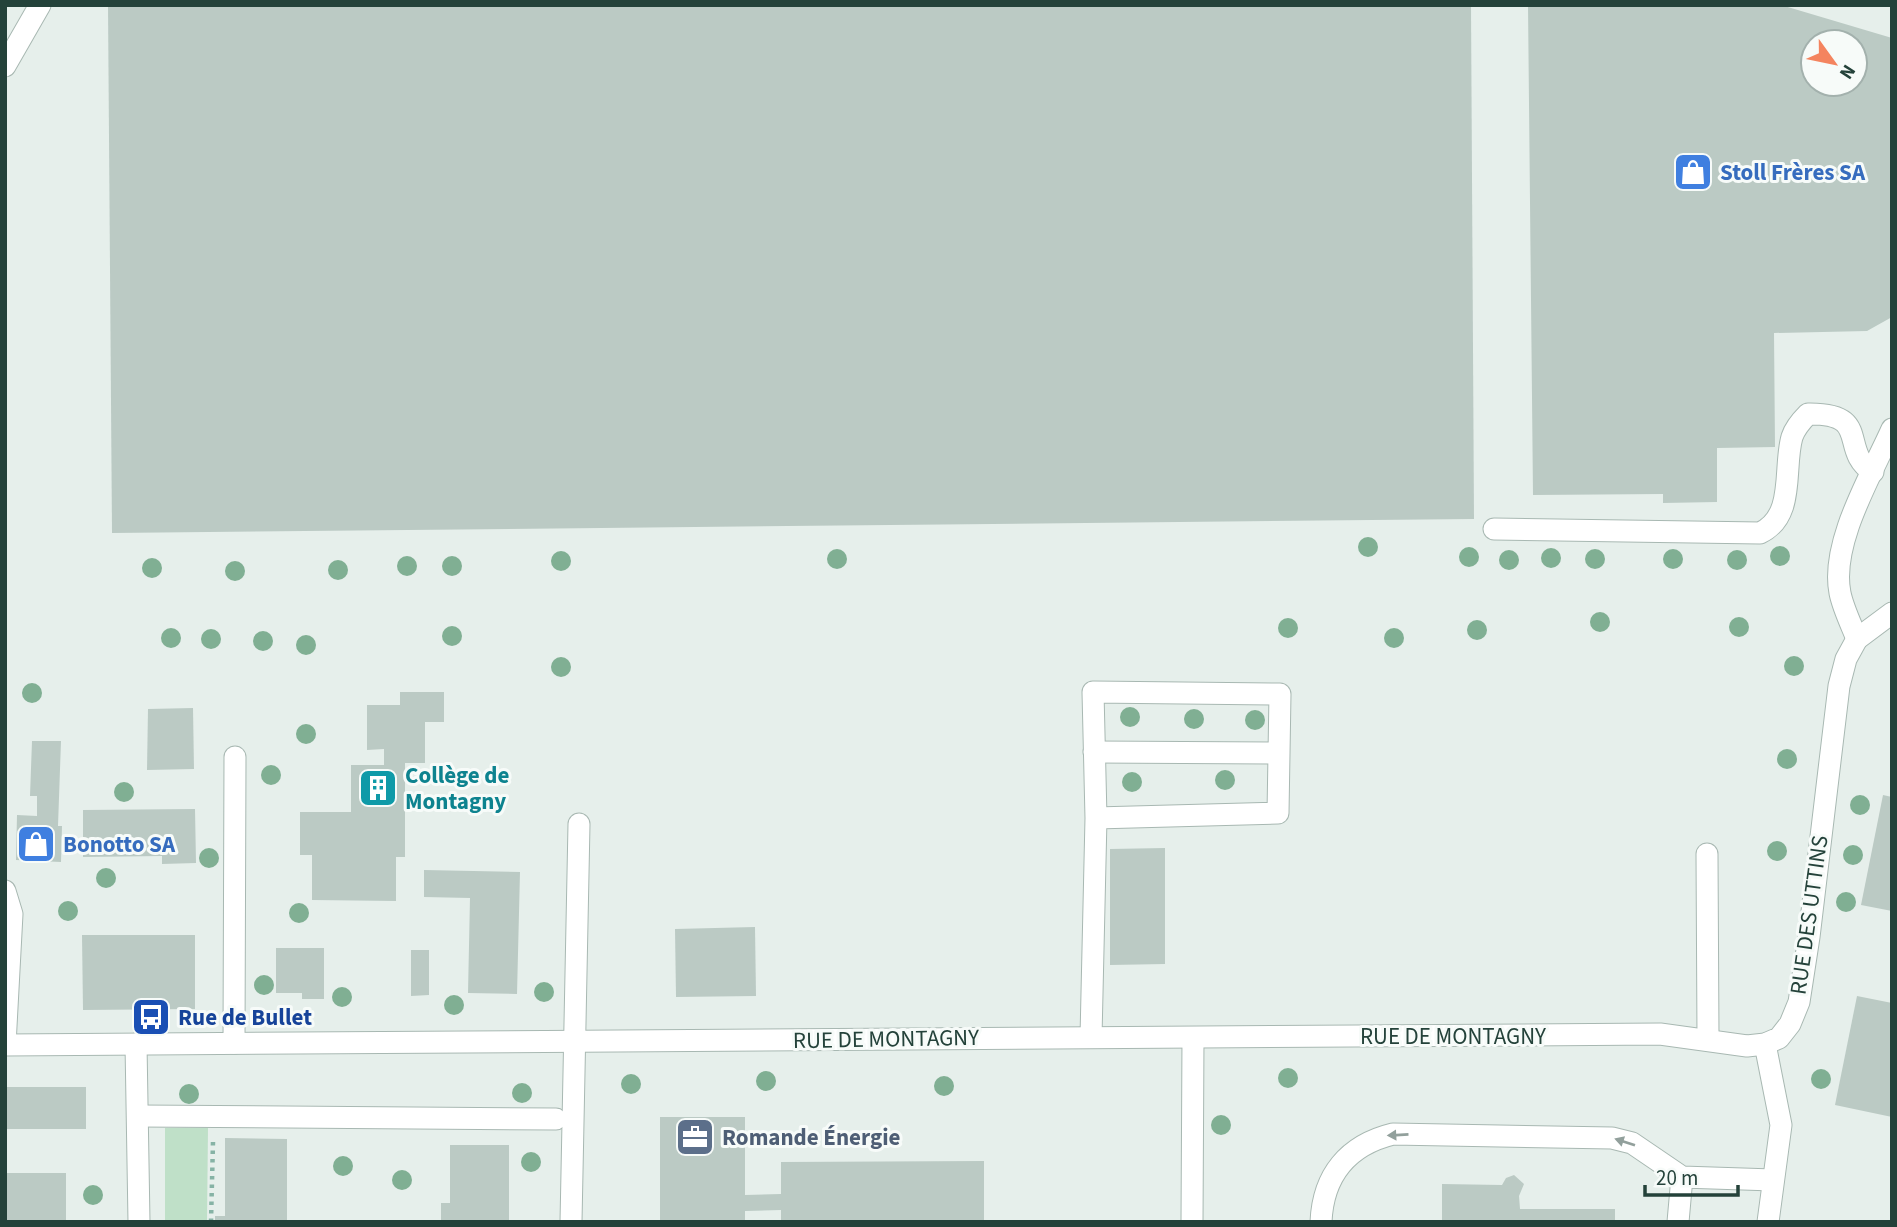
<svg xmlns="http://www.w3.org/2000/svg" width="1897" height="1227" font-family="'Source Sans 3',sans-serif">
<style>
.green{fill:#bfe0c8}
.building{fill:#bbcac4;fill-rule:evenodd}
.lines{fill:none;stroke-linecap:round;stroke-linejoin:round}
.minor-casing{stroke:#a8b8b2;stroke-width:23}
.path{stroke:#86b3a5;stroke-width:4.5;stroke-dasharray:3.5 5;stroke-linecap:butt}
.minor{stroke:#fff;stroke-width:21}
.tree{fill:#80af93}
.oneway{fill:#92a09c}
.labels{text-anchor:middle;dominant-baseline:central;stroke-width:6;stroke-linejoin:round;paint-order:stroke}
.shop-label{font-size:23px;font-weight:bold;fill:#366cbe;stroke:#f7fbf9;text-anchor:start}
.culture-label{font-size:23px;font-weight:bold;fill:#0d838f;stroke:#f7fbf9;text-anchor:start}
.street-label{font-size:23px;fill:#24423a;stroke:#f7fbf9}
.transit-label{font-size:23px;font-weight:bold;fill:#164399;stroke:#f7fbf9;text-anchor:start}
.service-label{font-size:23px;font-weight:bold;fill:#4e5e75;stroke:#f7fbf9;text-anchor:start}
</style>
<rect width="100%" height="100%" fill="#e6efeb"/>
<path class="green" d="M165,1128H208L207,1222H165Z"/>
<g class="building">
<path d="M108,5H1471L1474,519L112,533Z"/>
<path d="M1528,5H1781L1892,38V317L1867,331L1774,333L1775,447L1717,448V502L1663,503V494L1533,495ZM1813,42H1855V84H1813Z"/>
<path d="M400,692H444V722H425V763H405V857H396V901L312,900V855H300V812H351V765H384V749L367,750V705H400Z"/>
<path d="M193,708L194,769L147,770L148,709Z"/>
<path d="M32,741H61L58,826H62L61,862L16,860L17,815L37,816V796H30Z"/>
<path d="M1883,795L1892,797V911L1861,905Z"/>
<path d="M195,809L196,863L162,864V856L83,857V810Z"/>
<path d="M1165,848V964L1110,965V849Z"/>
<path d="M424,870L520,872L517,994L468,993L470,898L424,897Z"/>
<path d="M755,927L756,996L676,997L675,929Z"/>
<path d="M82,935H195V1009L83,1010Z"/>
<path d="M276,948H324V999H302V993H276Z"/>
<path d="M411,950H429V995L411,996Z"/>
<path d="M1857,996L1892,1003V1117L1835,1105Z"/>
<rect x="5" y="1087" width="81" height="42"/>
<path d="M660,1117H745V1195L781,1194V1162L984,1161V1222H781V1210L745,1211V1222H660Z"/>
<path d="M225,1138L287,1139V1222H215V1216H225Z"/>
<path d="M450,1145H509V1222H441V1203H450Z"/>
<rect x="5" y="1173" width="61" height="49"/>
<path d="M1514,1175L1524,1184L1519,1196L1520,1209H1615V1222H1442V1184L1502,1185L1506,1178Z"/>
</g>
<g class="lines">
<defs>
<g id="minor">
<path d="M5,66L40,5"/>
<path d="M1494,529L1760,533C1796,516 1783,468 1792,437C1795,428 1802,420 1808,414C1873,413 1838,450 1873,472"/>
<path d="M1857,639C1851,624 1843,608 1840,593C1830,543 1872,474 1892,429"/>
<path d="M1094,752L1278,753"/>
<path d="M1707,854L1708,1038"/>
<path d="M5,891L12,914L5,1045L1660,1034L1747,1046L1765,1044L1779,1038L1790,1024L1799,1002L1809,937L1839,686L1846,659L1857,639L1892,613"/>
<path d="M1091,1037L1096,818L1093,692L1280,694L1278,813L1096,818"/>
<path d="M234,1043L235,757"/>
<path d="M136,1044L139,1222"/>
<path d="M1765,1044L1781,1125L1768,1222"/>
<path d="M138,1116L556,1119"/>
<path d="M571,1222L579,824"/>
<path d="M1192,1222L1193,1038"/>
<path d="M1321,1222C1323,1175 1348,1145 1393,1134L1612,1138L1632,1143L1682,1177L1773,1180"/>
<path d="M1678,1222L1682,1177"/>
</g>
</defs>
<use href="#minor" class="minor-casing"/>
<path class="path" d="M211,1222L213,1142"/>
<use href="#minor" class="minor"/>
</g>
<g class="tree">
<circle cx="1368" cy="547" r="10"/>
<circle cx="1780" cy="556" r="10"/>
<circle cx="1469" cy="557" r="10"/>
<circle cx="1551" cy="558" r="10"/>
<circle cx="837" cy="559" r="10"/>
<circle cx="1595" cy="559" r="10"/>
<circle cx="1673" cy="559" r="10"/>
<circle cx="1509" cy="560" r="10"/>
<circle cx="1737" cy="560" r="10"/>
<circle cx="561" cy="561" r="10"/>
<circle cx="407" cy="566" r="10"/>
<circle cx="452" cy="566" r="10"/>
<circle cx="152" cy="568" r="10"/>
<circle cx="338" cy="570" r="10"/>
<circle cx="235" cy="571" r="10"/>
<circle cx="1600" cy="622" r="10"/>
<circle cx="1739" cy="627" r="10"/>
<circle cx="1288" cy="628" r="10"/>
<circle cx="1477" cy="630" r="10"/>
<circle cx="452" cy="636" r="10"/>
<circle cx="171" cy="638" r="10"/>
<circle cx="1394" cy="638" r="10"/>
<circle cx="211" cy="639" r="10"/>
<circle cx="263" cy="641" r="10"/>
<circle cx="306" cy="645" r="10"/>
<circle cx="1794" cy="666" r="10"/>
<circle cx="561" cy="667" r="10"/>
<circle cx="32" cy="693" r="10"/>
<circle cx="1130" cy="717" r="10"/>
<circle cx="1194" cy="719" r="10"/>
<circle cx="1255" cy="720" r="10"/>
<circle cx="306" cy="734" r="10"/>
<circle cx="1787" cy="759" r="10"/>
<circle cx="271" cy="775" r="10"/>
<circle cx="1225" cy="780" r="10"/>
<circle cx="1132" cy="782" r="10"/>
<circle cx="124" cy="792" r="10"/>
<circle cx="1860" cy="805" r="10"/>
<circle cx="1777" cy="851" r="10"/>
<circle cx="1853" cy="855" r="10"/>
<circle cx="209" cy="858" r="10"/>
<circle cx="106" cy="878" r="10"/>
<circle cx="1846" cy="902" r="10"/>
<circle cx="68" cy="911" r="10"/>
<circle cx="299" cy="913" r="10"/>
<circle cx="264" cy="985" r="10"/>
<circle cx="544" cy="992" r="10"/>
<circle cx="342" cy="997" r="10"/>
<circle cx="454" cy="1005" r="10"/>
<circle cx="1288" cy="1078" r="10"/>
<circle cx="1821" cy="1079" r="10"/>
<circle cx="766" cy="1081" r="10"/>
<circle cx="631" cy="1084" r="10"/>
<circle cx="944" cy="1086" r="10"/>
<circle cx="522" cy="1093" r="10"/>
<circle cx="189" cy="1094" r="10"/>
<circle cx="1221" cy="1125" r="10"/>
<circle cx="531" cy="1162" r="10"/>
<circle cx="343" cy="1166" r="10"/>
<circle cx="402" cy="1180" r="10"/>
<circle cx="93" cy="1195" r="10"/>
</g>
<defs><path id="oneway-solid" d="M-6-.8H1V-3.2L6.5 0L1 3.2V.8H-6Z" transform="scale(1.75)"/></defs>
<g class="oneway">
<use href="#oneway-solid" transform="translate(1398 1135) rotate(177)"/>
<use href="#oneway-solid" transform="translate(1625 1142) rotate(-162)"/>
</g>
<defs>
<symbol id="shop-square" viewBox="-11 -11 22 22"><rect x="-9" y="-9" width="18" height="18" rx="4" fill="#3f7fe0" stroke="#f7fbf9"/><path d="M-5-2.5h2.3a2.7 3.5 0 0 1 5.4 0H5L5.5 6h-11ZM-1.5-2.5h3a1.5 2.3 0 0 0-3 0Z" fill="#fff"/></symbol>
<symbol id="building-square" viewBox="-11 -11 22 22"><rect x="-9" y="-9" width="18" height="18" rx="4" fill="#0f9aa8" stroke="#f7fbf9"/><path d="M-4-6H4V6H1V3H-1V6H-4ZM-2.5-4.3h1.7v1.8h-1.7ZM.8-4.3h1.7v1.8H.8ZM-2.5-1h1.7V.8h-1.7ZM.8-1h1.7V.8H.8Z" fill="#fff"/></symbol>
<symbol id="bus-square" viewBox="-11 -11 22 22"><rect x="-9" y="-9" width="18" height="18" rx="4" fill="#1a4fb4" stroke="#f7fbf9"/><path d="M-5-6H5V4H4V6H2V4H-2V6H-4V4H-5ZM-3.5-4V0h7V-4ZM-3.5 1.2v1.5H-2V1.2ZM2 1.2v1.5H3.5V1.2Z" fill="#fff"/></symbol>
<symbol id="office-square" viewBox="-11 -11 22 22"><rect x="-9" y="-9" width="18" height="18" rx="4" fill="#5c6f8a" stroke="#f7fbf9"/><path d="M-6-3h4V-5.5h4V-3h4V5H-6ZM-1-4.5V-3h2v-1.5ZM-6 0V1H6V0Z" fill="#fff"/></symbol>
</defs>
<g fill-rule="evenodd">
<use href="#shop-square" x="1671" y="150" width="44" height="44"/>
<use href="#building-square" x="356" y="766" width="44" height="44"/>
<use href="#shop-square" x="14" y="822" width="44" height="44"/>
<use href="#bus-square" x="129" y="995" width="44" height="44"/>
<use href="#office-square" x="673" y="1115" width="44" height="44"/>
</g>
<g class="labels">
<g class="shop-label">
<text x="1720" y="172">Stoll Frères SA</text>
<text x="63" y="844">Bonotto SA</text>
</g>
<g class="culture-label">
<text x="405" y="775">Collège de<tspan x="405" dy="26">Montagny</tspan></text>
</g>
<g class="street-label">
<text transform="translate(1809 915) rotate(-82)">RUE DES UTTINS</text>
<text x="1453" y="1036">RUE DE MONTAGNY</text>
<text transform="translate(886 1039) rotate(-1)">RUE DE MONTAGNY</text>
</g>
<g class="transit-label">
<text x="178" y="1017">Rue de Bullet</text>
</g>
<g class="service-label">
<text x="722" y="1137">Romande Énergie</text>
</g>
</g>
<rect width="1897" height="1227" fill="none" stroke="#24423a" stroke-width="14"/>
<g transform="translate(1834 63) rotate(123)"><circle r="33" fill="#f7fbf9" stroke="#a3b1ad" stroke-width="2"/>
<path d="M0-5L12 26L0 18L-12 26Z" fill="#f4845f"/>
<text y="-10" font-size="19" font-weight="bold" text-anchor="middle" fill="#24423a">N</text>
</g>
<path d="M1645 1185v10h93v-10" fill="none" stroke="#24423a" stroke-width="3.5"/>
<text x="1656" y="1185" font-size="21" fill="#24423a" stroke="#f7fbf9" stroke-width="5" paint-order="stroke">20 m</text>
</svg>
